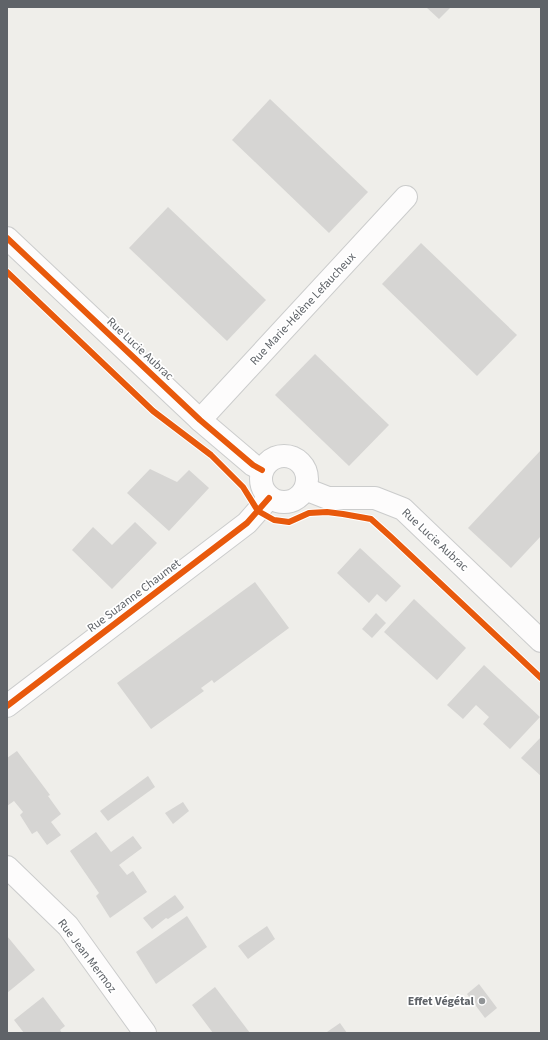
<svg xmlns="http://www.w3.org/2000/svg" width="548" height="1040" font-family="'Source Sans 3',sans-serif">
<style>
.building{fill:#d6d5d3}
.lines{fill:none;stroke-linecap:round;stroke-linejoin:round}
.street-casing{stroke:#cbcccc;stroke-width:24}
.street{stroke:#fdfcfc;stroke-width:22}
.cycleway-casing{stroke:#fff;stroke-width:8}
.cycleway{stroke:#e8590c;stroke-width:6}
.poi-dot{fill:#919496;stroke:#fff;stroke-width:1.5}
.labels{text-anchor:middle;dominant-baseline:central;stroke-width:3.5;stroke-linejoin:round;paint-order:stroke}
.street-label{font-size:12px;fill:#5f6368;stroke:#fff}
.poi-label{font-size:12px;font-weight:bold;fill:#5f6368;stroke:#fff;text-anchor:end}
</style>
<rect width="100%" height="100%" fill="#efeeea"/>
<g class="building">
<path d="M426,7H451L439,19Z"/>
<path d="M270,99L368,192L329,233L232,140Z"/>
<path d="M168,207L266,300L227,341L129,248Z"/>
<path d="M421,243L517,335L477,376L382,284Z"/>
<path d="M315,354L389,425L349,466L275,395Z"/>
<path d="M541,450V536L511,568L468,528Z"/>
<path d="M150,469L177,482L189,470L209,488L169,531L127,493Z"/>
<path d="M135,522L157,543L112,589L72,550L93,527L112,545Z"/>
<path d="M360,548L401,586L386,602L377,594L369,603L337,573Z"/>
<path d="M255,582L289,628L214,683L212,680L201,688L204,691L151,729L117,683Z"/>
<path d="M414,599L466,648L437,680L384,632Z"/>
<path d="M376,613L386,623L372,638L362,629Z"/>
<path d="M484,665L540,717L510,749L483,724L489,717L476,705L463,719L447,705Z"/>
<path d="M541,737V776L521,758Z"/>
<path d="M17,751L50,795L48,796L61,814L51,822L61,835L47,845L37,831L32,834L20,815L23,812L14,801L7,806V758Z"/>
<path d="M148,776L155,787L108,821L100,811Z"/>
<path d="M183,802L189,811L173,824L165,813Z"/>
<path d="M96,832L111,852L133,836L142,848L119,865L127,875L133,871L147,892L110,918L96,896L99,893L70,851Z"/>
<path d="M175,895L184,907L183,909L168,919L166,918L152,929L143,918Z"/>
<path d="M187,916L207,947L156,984L136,952Z"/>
<path d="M267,926L275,939L248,959L238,946Z"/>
<path d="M7,936L35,970L7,993Z"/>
<path d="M479,984L497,1008L485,1018L467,994Z"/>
<path d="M215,987L250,1033H213L192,1005Z"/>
<path d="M43,997L65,1026L60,1030L62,1033H24L14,1020Z"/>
<path d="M340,1023L347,1033H328L327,1032Z"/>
</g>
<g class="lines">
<defs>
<g id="street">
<path d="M7,238L200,420L253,465L262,470"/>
<path d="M200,420L406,197"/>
<circle cx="284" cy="479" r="23"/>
<path d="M305,489L328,498H375L403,509L541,641"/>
<path d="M7,706L247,523L269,498"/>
<path d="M7,867L68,926L145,1033"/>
</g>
</defs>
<use href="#street" class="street-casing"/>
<use href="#street" class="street"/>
<defs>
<g id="cycleway">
<path d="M7,238L200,420L253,465L262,470"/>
<path d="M7,272L153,411L211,455L243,487L258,511L274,520L289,522L309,513L327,512L343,514L371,519L391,537L541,678"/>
<path d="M7,706L247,523L269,498"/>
</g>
</defs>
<use href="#cycleway" class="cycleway-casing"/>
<use href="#cycleway" class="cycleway"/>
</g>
<circle class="poi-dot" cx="482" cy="1001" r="4"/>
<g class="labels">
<g class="street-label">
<text transform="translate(303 309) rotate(-47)">Rue Marie-Hélène Lefaucheux</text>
<text transform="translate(140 349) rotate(43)">Rue Lucie Aubrac</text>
<text transform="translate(435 540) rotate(43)">Rue Lucie Aubrac</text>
<text transform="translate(134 596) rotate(-37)">Rue Suzanne Chaumet</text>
<text transform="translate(87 956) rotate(53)">Rue Jean Mermoz</text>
</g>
<g class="poi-label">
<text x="474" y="1001">Effet Végétal</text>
</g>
</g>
<rect width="548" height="1040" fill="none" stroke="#5f6368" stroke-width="16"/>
</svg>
